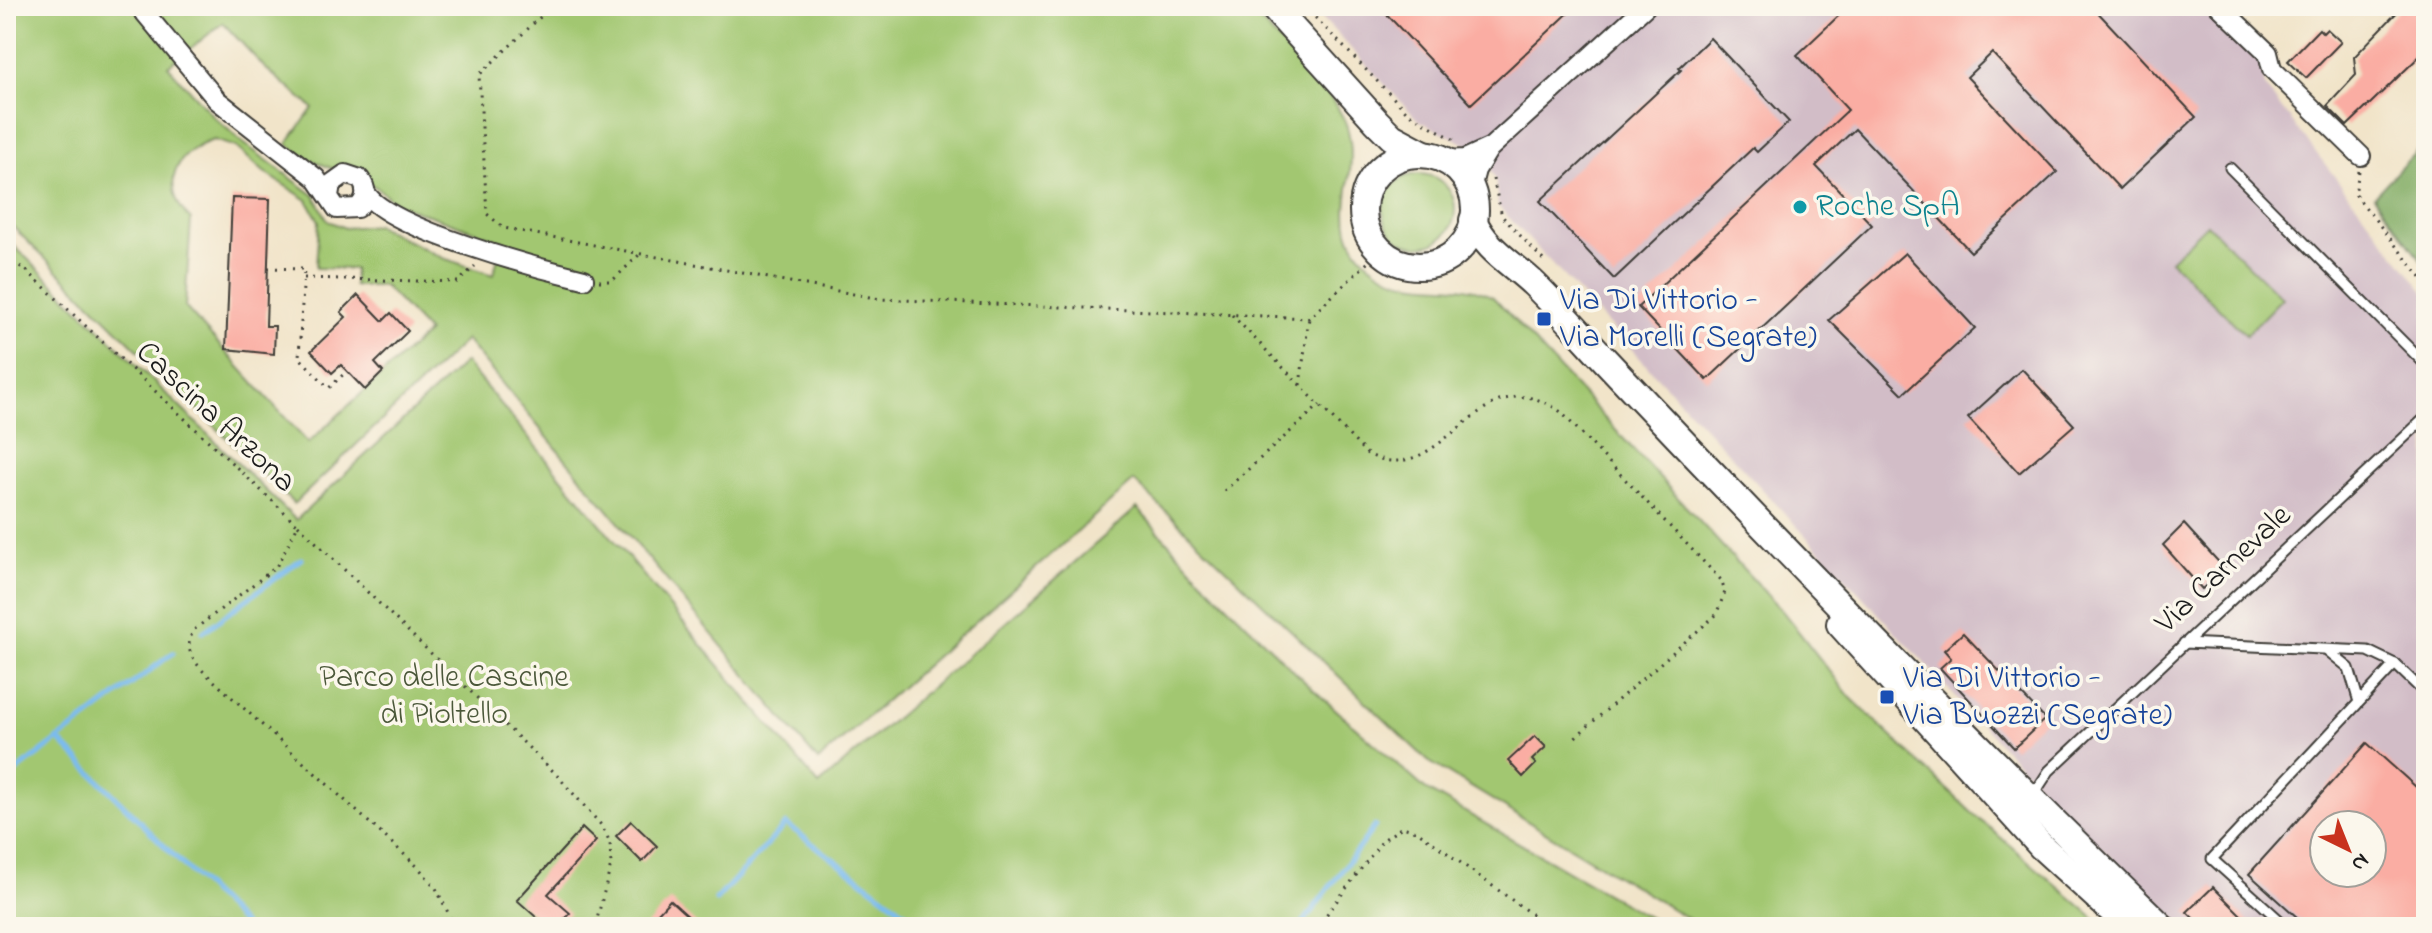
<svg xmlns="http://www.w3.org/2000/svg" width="2432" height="933" font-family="'Indie Flower',sans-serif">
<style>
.industrial{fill:#d2bdc7;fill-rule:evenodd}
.green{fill:#a2c771;stroke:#5f7246;stroke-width:2;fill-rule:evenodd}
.forest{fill:#81ac63;stroke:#4e6440;stroke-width:2}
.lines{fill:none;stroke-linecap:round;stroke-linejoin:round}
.stream{stroke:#7abbef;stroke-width:5}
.building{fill:#faada3;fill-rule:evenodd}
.lane-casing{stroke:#3c3a36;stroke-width:13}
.street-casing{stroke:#3c3a36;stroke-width:22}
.secondary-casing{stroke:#3c3a36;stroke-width:30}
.path{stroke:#3c3a36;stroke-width:3;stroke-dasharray:2 6;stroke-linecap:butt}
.lane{stroke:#fff;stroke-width:9}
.street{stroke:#fff;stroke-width:18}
.secondary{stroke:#fff;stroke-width:26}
.culture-dot{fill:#0f9aa8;stroke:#fbf7ec;stroke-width:3}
.transit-dot{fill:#1a4fb4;stroke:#fbf7ec;stroke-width:3}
.labels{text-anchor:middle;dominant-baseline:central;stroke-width:7;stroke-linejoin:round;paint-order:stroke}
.culture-label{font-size:32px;fill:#0d838f;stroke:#fbf7ec;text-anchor:start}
.transit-label{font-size:32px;fill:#164399;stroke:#fbf7ec;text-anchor:start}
.street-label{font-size:32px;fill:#1c1c1c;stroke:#fbf7ec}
.park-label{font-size:32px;fill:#4b583a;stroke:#fbf7ec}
</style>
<rect width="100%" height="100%" fill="#fbf7ec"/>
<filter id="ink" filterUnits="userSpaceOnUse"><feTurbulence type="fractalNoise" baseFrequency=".0125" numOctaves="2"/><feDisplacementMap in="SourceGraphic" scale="16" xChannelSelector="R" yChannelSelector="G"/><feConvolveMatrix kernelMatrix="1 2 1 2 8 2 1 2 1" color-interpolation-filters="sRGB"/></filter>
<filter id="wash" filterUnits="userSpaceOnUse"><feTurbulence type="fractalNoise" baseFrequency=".006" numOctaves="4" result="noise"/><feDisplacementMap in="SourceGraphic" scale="32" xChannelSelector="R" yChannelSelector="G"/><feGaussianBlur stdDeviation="1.8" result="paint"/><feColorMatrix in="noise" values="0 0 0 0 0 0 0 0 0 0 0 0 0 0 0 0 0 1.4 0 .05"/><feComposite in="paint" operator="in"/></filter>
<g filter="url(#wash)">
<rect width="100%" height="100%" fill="#f1e4c9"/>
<path class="industrial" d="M1311,6H2206L2260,58L2265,87L2426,294V927H2185L2068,817L1498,206L1495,178L1481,157L1467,145L1418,120ZM2324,825H2372V873H2324Z"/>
<g class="green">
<path d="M6,6H1245C1272,35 1336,92 1347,127C1364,182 1317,231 1381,272C1416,294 1458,278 1493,297L1783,612L1851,698L1971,812L2105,927H1702L1428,761L1134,481L818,761L466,340L294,504L6,220ZM223,23L265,68L313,108L287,144L307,158L376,187L397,204L503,241L493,275L443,258L376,225L345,228L328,221L315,196L242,142L213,116L168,66ZM214,140L236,147L264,172L307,200L319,221L316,268L354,269V286H384L428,332L308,443L185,307L191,220C159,188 173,152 214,140Z"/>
<circle cx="1419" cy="210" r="36"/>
<path d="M2207,224L2282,298L2246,335L2170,260Z"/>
<path d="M6,238L296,520L465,362L819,785L1137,508L1205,583L1306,683L1425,789L1665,927H6Z"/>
</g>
<path class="forest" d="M2426,141V267L2374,196Z"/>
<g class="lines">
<g class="stream">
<path d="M203,632L301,559"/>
<path d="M58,739L245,927"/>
<path d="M6,779L173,653"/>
<path d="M716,900L786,824L925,927"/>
<path d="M1300,927L1375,826"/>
</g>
</g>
<g id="blocks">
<g class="building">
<path d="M1379,6H1576L1471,104Z"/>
<path d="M1849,6H2092L2196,117L2120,189L1992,53L1967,77L2057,172L1971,252L1855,129L1816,166L1872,225L1707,380L1638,307L1848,110L1797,55Z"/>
<path d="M2403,6H2426V50L2347,126L2327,106L2356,75L2354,57Z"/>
<path d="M2319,29L2323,33L2327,29L2341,42L2306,78L2288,61Z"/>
<path d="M1710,38L1789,122L1757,152L1753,148L1614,279L1540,201L1681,70L1679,68Z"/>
<path d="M232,198L270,199L266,326H275L274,354L226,349Z"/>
<path d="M1905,253L1975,328L1903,394L1829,320Z"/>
<path d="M358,295L383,321L391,313L408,331L375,363L383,372L365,390L341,365L332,373L311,351L346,317L341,312Z"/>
<path d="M2022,369L2074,425L2019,473L1968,418Z"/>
<path d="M2184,524L2225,569L2202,589L2163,545Z"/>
<path d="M1963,633L2045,719L2014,748L1940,668L1951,658L1944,650Z"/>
<path d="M1535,736L1546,747L1532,760L1536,764L1523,777L1508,761Z"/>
<path d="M2367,743L2426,796V927H2308L2249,874ZM2324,825H2372V873H2324Z"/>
<path d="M631,821L657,846L642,862L616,836Z"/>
<path d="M582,828L596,841L548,894L570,913L557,927H547L517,900Z"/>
<path d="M2213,887L2253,927H2202L2187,912Z"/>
<path d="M670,900L700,927H645Z"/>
</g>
</g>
</g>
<g filter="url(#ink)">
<use href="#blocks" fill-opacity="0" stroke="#3c3a36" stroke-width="2"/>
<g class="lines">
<defs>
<g id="lane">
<path d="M2230,168L2426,365"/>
<path d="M2184,643L2368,651L2395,664L2426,694"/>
<path d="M2328,651L2349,668L2358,699"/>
<path d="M2032,797L2049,771L2426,417"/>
<path d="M2287,927L2212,859L2395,664"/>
</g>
<g id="street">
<path d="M139,6L217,100L316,178L337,209L357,208C367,200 368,189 360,179L345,174L331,184L329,196"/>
<path d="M2219,6L2268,53L2272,69L2361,156"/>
<path d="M1444,160L1465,159L1491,147L1646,6"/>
<path d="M1471,189L1476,170L1489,149"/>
<path d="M366,193C386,228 541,269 584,279"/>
</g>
<g id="secondary">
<path d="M1272,6L1377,122L1392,137L1424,154"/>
<circle cx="1419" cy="210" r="56"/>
<path d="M1473,220C1487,251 1511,262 1535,285C1559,309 1582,335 1605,360C1787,553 1971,743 2162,927"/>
<path d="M1840,624L2042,847L2130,927"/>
</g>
</defs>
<use href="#lane" class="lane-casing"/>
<use href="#street" class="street-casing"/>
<use href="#secondary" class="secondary-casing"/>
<g class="path">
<path d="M552,6L479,75L487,214L504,228L880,299L1309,318L1380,251"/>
<path d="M1304,6L1409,114L1455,140"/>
<path d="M2359,171L2355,194L2426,284"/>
<path d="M1493,179L1502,216L1547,264"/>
<path d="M6,258L26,270L298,525L276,567L195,629C183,645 191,658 203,671L418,867L436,888L455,927"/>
<path d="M268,268L304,269L299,357L329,388L347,371"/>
<path d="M304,278L458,282L475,266"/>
<path d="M599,281H612L640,254"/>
<path d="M1232,315L1366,453C1444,496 1477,351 1561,412L1721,580L1725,592L1716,615L1573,739"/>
<path d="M1300,385L1309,318"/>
<path d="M1224,491L1320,405"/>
<path d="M298,525L555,773L601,825L610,842L611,865L595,927"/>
<path d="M1317,927L1383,840L1402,827L1417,831L1549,927"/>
</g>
<use href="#lane" class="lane"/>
<use href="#street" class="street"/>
<use href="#secondary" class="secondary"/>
</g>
</g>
<circle class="culture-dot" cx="1800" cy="207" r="8"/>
<g class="transit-dot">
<rect x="1536" y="311" width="16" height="16" rx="4"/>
<rect x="1879" y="689" width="16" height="16" rx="4"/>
</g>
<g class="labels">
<g class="culture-label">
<text x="1816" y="207">Roche SpA</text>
</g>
<g class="transit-label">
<text x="1560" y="301">Via Di Vittorio -<tspan x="1560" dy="37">Via Morelli (Segrate)</tspan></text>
<text x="1903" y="679">Via Di Vittorio -<tspan x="1903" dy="37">Via Buozzi (Segrate)</tspan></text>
</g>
<g class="street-label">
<text transform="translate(215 418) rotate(43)">Cascina Arzona</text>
<text transform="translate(2224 570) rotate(-43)">Via Carnevale</text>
</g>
<g class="park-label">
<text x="444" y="678">Parco delle Cascine<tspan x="444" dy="37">di Pioltello</tspan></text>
</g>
</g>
<rect width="2432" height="933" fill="none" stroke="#fbf7ec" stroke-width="32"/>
<g transform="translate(2348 849) rotate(137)"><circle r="38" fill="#fbf7ec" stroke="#a29f99" stroke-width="2"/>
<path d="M0-6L14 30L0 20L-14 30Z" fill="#c8321e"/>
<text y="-12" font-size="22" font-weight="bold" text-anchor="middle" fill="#1c1c1c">N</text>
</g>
</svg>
